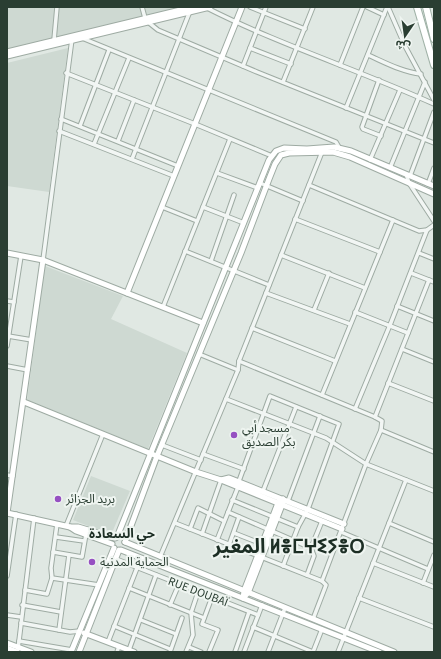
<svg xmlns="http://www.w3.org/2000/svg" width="441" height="659" font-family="'Source Sans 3','Noto Sans Arabic','Noto Sans Tifinagh',sans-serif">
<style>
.built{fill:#ced9d2}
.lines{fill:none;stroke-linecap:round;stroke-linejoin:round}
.street-casing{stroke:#9eaba3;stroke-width:5.5}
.secondary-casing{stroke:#9eaba3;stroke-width:7}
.primary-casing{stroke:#a0b2a7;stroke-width:8}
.street{stroke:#f2f6f4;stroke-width:3.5}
.secondary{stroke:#fff;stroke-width:5}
.primary{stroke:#fff;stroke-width:6}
.poi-dot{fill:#9650c2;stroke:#eff5f1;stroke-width:1.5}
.labels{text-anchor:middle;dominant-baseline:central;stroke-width:4;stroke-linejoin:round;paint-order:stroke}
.poi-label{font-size:12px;fill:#2a3e32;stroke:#eff5f1;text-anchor:start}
.street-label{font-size:12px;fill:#2a3e32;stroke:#eff5f1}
.neighbourhood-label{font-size:13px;font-weight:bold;fill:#1c2e24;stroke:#eff5f1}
.town-label{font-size:20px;font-weight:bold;fill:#1c2e24;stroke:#eff5f1}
</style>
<rect width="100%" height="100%" fill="#e0e8e3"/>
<g class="built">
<path d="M7,7H182L7,49Z"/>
<path d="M68,48L49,192L7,186V63Z"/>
<path d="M45,266L123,296L111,319L187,353L148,449L27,400Z"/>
<path d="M91,476L130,491L111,535L73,520Z"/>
</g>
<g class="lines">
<defs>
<g id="street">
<path d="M142,7L145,18"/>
<path d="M250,7L305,29"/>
<path d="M367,7L384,15"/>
<path d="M388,7L405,46L434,100"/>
<path d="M207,8C280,45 359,70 434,104"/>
<path d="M148,22L158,30L257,72L434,143"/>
<path d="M82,38L336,142L340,149"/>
<path d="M54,40L57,7"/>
<path d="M250,48L291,64"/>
<path d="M368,55C384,62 402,72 421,74"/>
<path d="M340,65L363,7"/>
<path d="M243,66L266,7"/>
<path d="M66,73L195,124L272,156"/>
<path d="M379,80L362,127L363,129L381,136"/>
<path d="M283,82L313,7"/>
<path d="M346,108L387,7"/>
<path d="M61,119L178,166"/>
<path d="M80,126L109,50"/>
<path d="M59,131L174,176"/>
<path d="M118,141L134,100"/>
<path d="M94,144L129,58"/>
<path d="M132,159L190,11"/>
<path d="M370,160L400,90"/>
<path d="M390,168L425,82"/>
<path d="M217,173L258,188"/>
<path d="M406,174L409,183L434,221"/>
<path d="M410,176L434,112"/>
<path d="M260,183L303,201"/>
<path d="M428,184L434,168"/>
<path d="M309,185L419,231L427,230L434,225"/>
<path d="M162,207L197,221"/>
<path d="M203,207L244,223"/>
<path d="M295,219L380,252"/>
<path d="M185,251L269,285"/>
<path d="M419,253L434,259"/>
<path d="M281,255L365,288"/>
<path d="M43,260L72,39"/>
<path d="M211,261L234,195"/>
<path d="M411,273L434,282"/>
<path d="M266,293L350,324"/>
<path d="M7,301L14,302"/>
<path d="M397,306L434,321"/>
<path d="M163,307L230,139"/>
<path d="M314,310L329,273"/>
<path d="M355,312L408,333"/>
<path d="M252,328L335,361"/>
<path d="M8,336L32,340"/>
<path d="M7,346L21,256"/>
<path d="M402,349L434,362"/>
<path d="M199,354L238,370"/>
<path d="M239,361L375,417L382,421L381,430"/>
<path d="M7,366L28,370"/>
<path d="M388,383L434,401"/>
<path d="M322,395L393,220"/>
<path d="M226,399L326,438L366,464L434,491"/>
<path d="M355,409L390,325L427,230"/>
<path d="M375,417L429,280"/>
<path d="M162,445L201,460"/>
<path d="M203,454L244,469"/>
<path d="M7,475L13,476"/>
<path d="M239,481L270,396L339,424L308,509L298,527L283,566"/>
<path d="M263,491L296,407"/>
<path d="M232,500L298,527"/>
<path d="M288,501L320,416"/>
<path d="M228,512L311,548L322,521"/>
<path d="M175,523L322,581L366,464L381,430L434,452"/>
<path d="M389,523L434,542"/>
<path d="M66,526L103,434"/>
<path d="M190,529L198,508L224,521"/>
<path d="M341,532L428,569"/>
<path d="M234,533L262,544"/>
<path d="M202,534L221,480"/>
<path d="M56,537L84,541"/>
<path d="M217,540L238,487"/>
<path d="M229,545L239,517"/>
<path d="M53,552L82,557L86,534"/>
<path d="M160,557L238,370L239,361L322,152"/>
<path d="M116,559L258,615"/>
<path d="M373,563L434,587"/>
<path d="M307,575L314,556L311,548"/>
<path d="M7,576L16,514"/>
<path d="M52,578L51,568L57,524"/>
<path d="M423,583L434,555"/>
<path d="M129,588L204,618"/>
<path d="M25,590L47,594L52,578L99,585"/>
<path d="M359,598L434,627"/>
<path d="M22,605L61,612"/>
<path d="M170,605L179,584"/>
<path d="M7,615L21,617"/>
<path d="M313,619L326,585L322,581"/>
<path d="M141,620L176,634"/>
<path d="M21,623L70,632L80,631"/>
<path d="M114,626L170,649"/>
<path d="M253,627L313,652"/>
<path d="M59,630L69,555"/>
<path d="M19,641L72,650"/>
<path d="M108,642L137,568"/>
<path d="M189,647L201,652"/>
<path d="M18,649L34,518"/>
<path d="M129,650L156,575"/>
<path d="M117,652L119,646"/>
<path d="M170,652L182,618"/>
<path d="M186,652L193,635L191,613L198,592"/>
<path d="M209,652L218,630L202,624L212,597"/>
<path d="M235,652L249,612"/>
<path d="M244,652L262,605"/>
<path d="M268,652L285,608"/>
<path d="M313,652L322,629"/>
<path d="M338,652L406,480"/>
</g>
<g id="secondary">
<path d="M7,52L193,7"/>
<path d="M7,56L210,7"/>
<path d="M7,253L43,260L203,323"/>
<path d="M127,293L242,7"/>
<path d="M24,402L196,472L221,480"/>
<path d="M283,499L282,505L248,593L243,598L244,591L278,503Z"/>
<path d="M7,513L43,260"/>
<path d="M7,513L70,527"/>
<path d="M342,529L221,480L229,478L344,524"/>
<path d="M117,537L269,160L276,151L284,148L307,149L334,147L351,151L434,186"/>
<path d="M125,542L157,456L241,253L269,179L275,164L281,155L289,153L333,152L350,157L434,194"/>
<path d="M125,542L394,652"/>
<path d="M112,544L76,531L70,527H78L115,538"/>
<path d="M121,550L379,652"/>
<path d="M84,633L134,652"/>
<path d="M7,643L31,652"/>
<path d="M7,648L17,652"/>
<path d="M71,652L114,548"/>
<path d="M79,652L119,550"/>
</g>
<g id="primary">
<path d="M417,7L434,65"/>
<path d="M426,7L434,39"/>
</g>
</defs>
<use href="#street" class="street-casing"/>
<use href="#secondary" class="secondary-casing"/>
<use href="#primary" class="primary-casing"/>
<use href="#street" class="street"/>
<use href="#secondary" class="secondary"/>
<use href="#primary" class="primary"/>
</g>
<g class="poi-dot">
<circle cx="234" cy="435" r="4"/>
<circle cx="58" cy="499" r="4"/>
<circle cx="92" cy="562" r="4"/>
</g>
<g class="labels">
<g class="poi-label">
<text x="242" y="428">مسجد أبي<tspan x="242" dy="14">بكر الصديق</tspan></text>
<text x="66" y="499">بريد الجزائر</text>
<text x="100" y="562">الحماية المدنية</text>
</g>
<g class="street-label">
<text transform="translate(198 592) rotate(21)">RUE DOUBAÏ</text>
</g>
<g class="neighbourhood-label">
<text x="122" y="534">حي السعادة</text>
</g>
<g class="town-label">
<text x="289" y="547">المغير ⵍⴻⵎⵖⵉⵢⴻⵔ</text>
</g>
</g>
<rect width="441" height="659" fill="none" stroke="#2a3e32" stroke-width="16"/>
<g transform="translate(405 36) rotate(193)" stroke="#eff5f1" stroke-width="3" paint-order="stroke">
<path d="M0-3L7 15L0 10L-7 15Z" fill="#2a3e32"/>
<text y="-6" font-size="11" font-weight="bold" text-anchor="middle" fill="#2a3e32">ش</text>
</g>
</svg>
